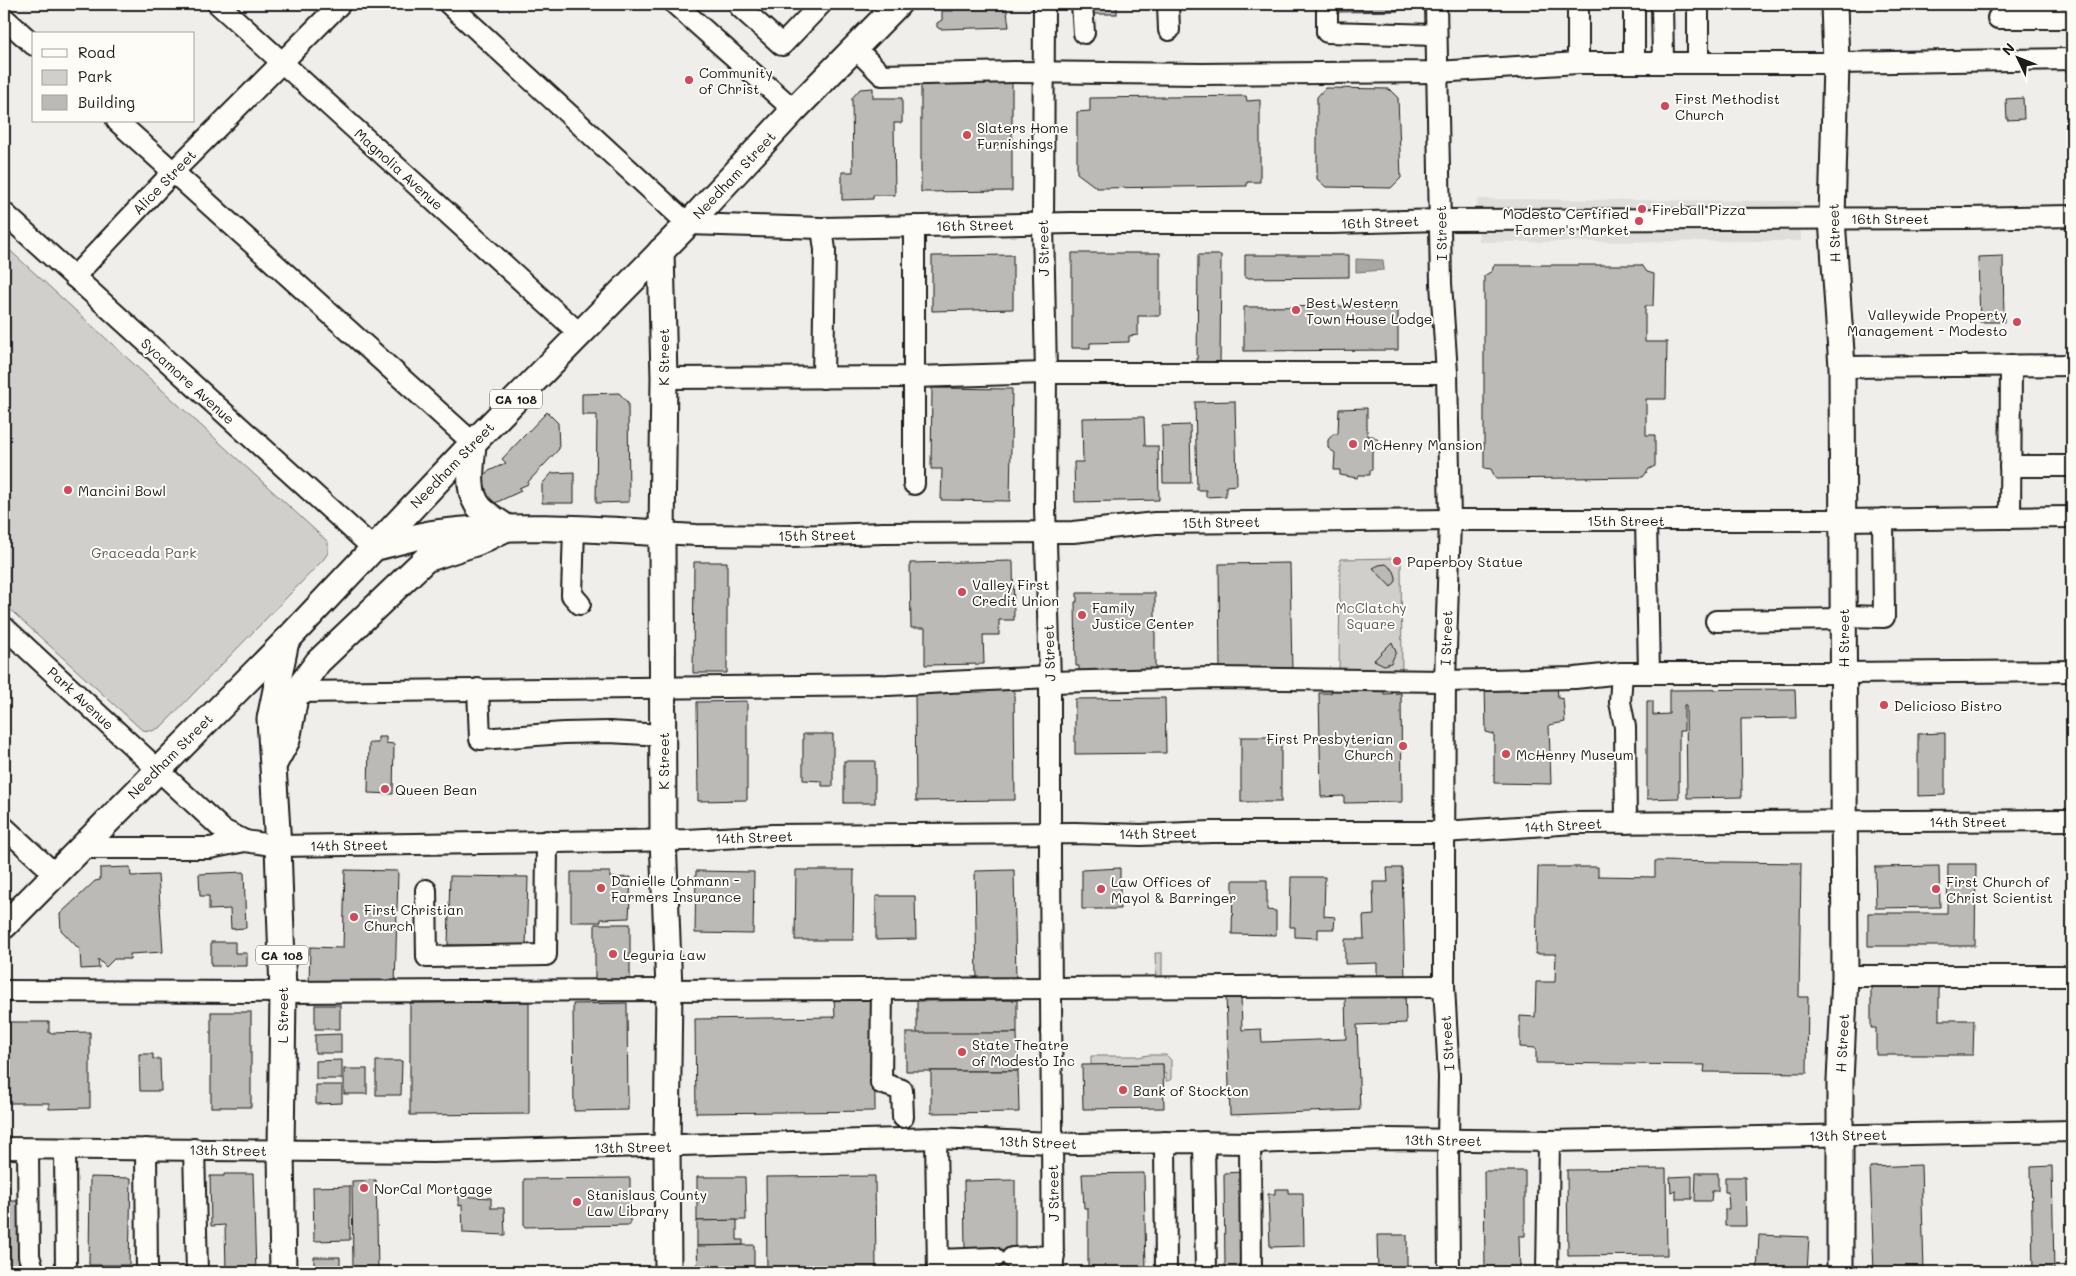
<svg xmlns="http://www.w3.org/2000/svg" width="2076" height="1276" font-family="Mali,sans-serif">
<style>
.built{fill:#e0deda}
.green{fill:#d0cfcc;stroke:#767674}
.water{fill:#a8a7a3;stroke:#706f6d}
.building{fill:#bbbab6;stroke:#1c1c1c}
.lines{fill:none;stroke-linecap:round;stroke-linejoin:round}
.minor-casing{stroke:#1c1c1c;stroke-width:24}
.major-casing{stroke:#1c1c1c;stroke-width:29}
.minor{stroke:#fdfcf7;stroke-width:20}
.major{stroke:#fdfcf7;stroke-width:25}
.poi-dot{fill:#d1495b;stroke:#fdfcf7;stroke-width:2}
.labels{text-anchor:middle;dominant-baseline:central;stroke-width:4;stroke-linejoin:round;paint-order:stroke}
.shield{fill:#fdfcf7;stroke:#605f5e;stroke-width:1}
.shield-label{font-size:12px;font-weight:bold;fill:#1c1c1c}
.poi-label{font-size:14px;fill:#1c1c1c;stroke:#fdfcf7;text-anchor:start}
.street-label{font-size:14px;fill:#1c1c1c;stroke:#fdfcf7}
.park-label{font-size:14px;fill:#5b5b5a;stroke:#fdfcf7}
</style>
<rect width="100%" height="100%" fill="#f0eeea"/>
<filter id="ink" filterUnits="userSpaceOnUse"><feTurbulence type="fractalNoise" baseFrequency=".02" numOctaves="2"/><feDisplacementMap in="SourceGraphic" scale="10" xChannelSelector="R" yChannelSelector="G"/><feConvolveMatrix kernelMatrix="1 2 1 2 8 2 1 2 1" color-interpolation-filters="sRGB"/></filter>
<g filter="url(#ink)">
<path class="built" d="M1477,199L1800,201L1801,241L1479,242Z"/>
<g class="green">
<path d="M4,245L328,542V553L323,560L161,727L152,731L142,730L4,604Z"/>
<path d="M1401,558L1402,672L1339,673L1340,559Z"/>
<path d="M1155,953H1162V979H1156Z"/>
<path d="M1148,1055H1166L1171,1060V1079L1168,1081H1166V1074L1163,1073V1064L1091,1065V1056H1136L1138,1057Z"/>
</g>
<path class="water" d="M1356,259L1383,260L1384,270L1356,272Z"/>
<g class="building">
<path d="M953,4H1006L1009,27L940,29L937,27V23L942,20V11H953Z"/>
<rect x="1093" y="4" width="24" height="10"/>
<path d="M1336,4H1398V11L1336,12Z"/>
<path d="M921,78H1012V191L921,192Z"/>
<path d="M873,88V98H902V123H894L895,195H873V199L842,200V172H853L852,98L860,89Z"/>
<path d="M1325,88L1389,89L1398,98L1401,178L1391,188L1326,187L1317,179V97Z"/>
<path d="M1246,96L1247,101L1260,100V182H1247V186L1097,188L1077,173V112L1090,111V98Z"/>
<path d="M2023,98L2024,119L2007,120L2006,99Z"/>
<path d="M1072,253H1160V316H1138V335L1129,336V342L1090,343V348H1072Z"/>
<path d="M1013,255V309L932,311V256Z"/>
<path d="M1198,255H1221L1220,368H1197Z"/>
<path d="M1245,255H1349V277L1245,278Z"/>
<path d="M2003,256L2004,322H1980L1978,257Z"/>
<path d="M1494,265H1642L1647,272L1654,274L1653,306H1645V342H1667L1666,399H1646V435H1655V466L1649,469L1643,477L1496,479L1491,469L1484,468V276L1492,271Z"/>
<path d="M1398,306V350L1244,351V307Z"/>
<path d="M932,388L1012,389L1010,501L941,500L942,469H931Z"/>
<path d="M619,393L628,403L629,502L596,503L597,415H582V394Z"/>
<path d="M1235,401L1237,485L1226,486V496L1206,497V490H1197L1195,402Z"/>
<path d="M1367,408V436H1373L1378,440L1377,447L1372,452V470H1370V475H1359L1357,478L1340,475V470H1334L1335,453L1328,448V440L1333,434H1338L1339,409Z"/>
<path d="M547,412L558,423L559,449L528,482V484L519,488L521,491L495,503L489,500L480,482L487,472L506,463L502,459Z"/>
<path d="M1144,417L1145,446H1158L1159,500L1075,502L1074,462H1083L1082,418Z"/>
<path d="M1190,425L1191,483H1163L1162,426Z"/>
<path d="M574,472V503H542V484L552,473Z"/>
<path d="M1013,561L1014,620H999V635H983L984,664L925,665V628H911L910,563Z"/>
<path d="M694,562H727V673H693Z"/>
<path d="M1290,563L1292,672L1220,673L1219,564Z"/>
<path d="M1386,564L1394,571L1396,577V581L1391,587L1373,568L1379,565Z"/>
<path d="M1077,593H1155V673L1079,674V666H1076L1075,602H1077Z"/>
<path d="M1392,642L1396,652L1391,663L1384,665L1374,660Z"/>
<path d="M1485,685L1557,686L1558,698L1563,699L1565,722L1549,725L1551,784L1494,783V734L1486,732Z"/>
<path d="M1014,689L1015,800L916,801L915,690Z"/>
<path d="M1384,689V694L1401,693L1402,802L1344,803V796L1321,797L1319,693H1331L1332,690Z"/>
<path d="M1795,689L1796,718L1741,719L1742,797L1687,798L1686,705H1684V731H1679V798L1647,799V701H1653V715L1669,714V690Z"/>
<path d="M1165,698L1166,753L1075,754V699Z"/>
<path d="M747,701V800L698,801L697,702Z"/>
<path d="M1945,733V795L1918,796V734Z"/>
<path d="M803,734H833V786H822V781L803,780Z"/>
<path d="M378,737H386V743L394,744L393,794L368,793L369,743H378Z"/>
<rect x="1241" y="737" width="40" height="65"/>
<rect x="844" y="761" width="31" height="42"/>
<path d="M1655,861L1801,863L1799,997H1808L1807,1073L1704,1072L1705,1065L1536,1063V1048L1520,1047V1016L1535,1017L1536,982H1555L1556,954H1536L1538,867H1598V876L1655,877Z"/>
<path d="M1948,864H1976L1975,946H1868V913H1947Z"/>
<path d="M1939,866L1940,907L1876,908L1875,867Z"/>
<path d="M130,867L131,876L158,875L163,952L130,954V959H114L106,967L98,959L99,968L81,969L80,950L61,930L60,914L95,881L100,880V868Z"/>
<path d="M1120,868V909H1082V870Z"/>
<path d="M1387,868H1402L1405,980L1377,981V963L1345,964V939H1364L1363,916L1374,915L1373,882H1388Z"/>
<path d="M345,870L398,871L395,987L309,985L310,947L343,948Z"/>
<path d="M796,870H854L853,940H795Z"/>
<path d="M1014,870L1016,981L977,982L975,871Z"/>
<path d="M696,871L754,872L753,934L695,933Z"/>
<path d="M244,872L246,928L231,929L230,909L209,910V896H200L199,874Z"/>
<path d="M571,872H610V878L631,877L629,918L601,919V922H571Z"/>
<path d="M450,876L528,877L526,946L448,945Z"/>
<path d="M1291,877H1325L1324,916L1335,917L1334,929H1318V938L1295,937V927H1290Z"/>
<path d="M1233,880H1267V910L1276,911V935L1232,934Z"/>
<path d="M876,896H915L916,939L876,940Z"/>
<rect x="595" y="924" width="35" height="61"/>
<path d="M211,942H235V953H247V966H211Z"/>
<path d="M1871,987H1939V1020H1974L1973,1055H1876V1028H1871Z"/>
<path d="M1405,991L1406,1023L1357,1025L1360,1110L1230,1115L1226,995L1241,994L1242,1030L1261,1029L1262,1042L1346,1039L1345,993Z"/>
<path d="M834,997H874L875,1111L696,1113L695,1019L835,1017Z"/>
<path d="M1017,1000V1033L917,1034V1001Z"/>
<path d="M529,1002V1114L410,1115V1003Z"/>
<path d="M627,1003L628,1110L574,1111L573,1004Z"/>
<rect x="315" y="1005" width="25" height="24"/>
<rect x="211" y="1012" width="40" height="95"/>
<path d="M8,1022H49V1033L90,1032V1108L49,1109V1103H8Z"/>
<path d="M906,1033H1017L1018,1071H906Z"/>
<path d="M341,1034V1053H315V1035Z"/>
<path d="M139,1054H153V1059H160L161,1091H140Z"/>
<path d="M342,1060V1079H316V1061Z"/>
<path d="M376,1061H402L401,1095H376Z"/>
<path d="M1163,1064L1164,1108L1083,1109L1082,1065Z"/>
<rect x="344" y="1069" width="23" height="25"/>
<path d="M931,1071H1018L1019,1112L931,1113Z"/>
<path d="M316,1085H342V1103L316,1104Z"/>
<path d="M1921,1165L1924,1272H1874L1870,1167Z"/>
<path d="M2052,1166L2054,1272H2033L2031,1167Z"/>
<path d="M1666,1169L1667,1255L1568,1256L1567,1170Z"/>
<path d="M1484,1171H1525V1236H1519L1520,1272H1485Z"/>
<path d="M1243,1172L1245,1269H1225L1224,1173Z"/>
<path d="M1144,1173L1146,1272H1088V1208H1084L1082,1174Z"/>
<path d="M1696,1173H1718V1191H1712L1711,1201H1695Z"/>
<path d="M224,1174H253L256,1272H226L225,1225L211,1226L210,1176H224Z"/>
<path d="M875,1176L876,1272H767L766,1177Z"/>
<path d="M1692,1176V1199H1676V1191L1671,1192L1670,1177Z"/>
<path d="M90,1177L131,1178L129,1265H89Z"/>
<path d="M697,1177H745L746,1220L697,1221Z"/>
<path d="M1725,1177H1745L1746,1226H1725V1209H1729L1728,1192H1725Z"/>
<path d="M630,1178V1225L524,1227V1179Z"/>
<path d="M4,1180H8L9,1201H18L19,1266L4,1267Z"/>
<path d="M376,1180L378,1268H353L352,1181Z"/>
<path d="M1015,1180V1248H1012V1271H994V1249H965L964,1181Z"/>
<path d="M350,1186V1240L314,1241L313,1187Z"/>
<path d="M1275,1189H1288V1193H1303L1304,1246L1270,1247L1268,1194H1275Z"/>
<path d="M459,1196L491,1198V1208H504L505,1235L463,1233L462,1205L459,1206Z"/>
<path d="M737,1220V1240H743V1245L697,1246V1221Z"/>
<path d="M1377,1235H1407V1272H1378Z"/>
<path d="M1759,1235L1809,1237L1807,1272H1757Z"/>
<path d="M754,1245V1272H698L697,1246Z"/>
<path d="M314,1257H340V1268H338V1272H314Z"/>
</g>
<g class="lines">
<defs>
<g id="minor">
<path d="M218,4L580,334"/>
<path d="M449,4L688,224L822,228L1071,223H1332L1441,220L1967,218L2072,216"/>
<path d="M675,4L794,110"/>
<path d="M743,4L740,7L782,45L821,4"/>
<path d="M1044,4L1043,224L1046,373L1045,507L1050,682V859L1053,1272"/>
<path d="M1082,4L1084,33"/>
<path d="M1168,4L1169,30"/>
<path d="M1327,4V32L1436,35"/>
<path d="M1436,4L1441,283L1447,373L1450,520L1445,681L1444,859V986L1449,1077L1448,1141L1449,1272"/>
<path d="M1662,4L1663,62"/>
<path d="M4,18L34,45"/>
<path d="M1998,18H2072"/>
<path d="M855,48L882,75L1014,72L1202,74L1437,72L1578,63H1836L2072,59"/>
<path d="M1578,63V4"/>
<path d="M1634,63V4"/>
<path d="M1698,63V4"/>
<path d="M117,121L473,443"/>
<path d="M4,213L373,548"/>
<path d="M914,226V484"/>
<path d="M822,228L825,250L823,378"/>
<path d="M74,277L173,172L340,4"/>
<path d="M1842,367L2072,365"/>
<path d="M664,378L914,377L1046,373H1447"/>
<path d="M2010,466H2072"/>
<path d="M2010,518L2011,365"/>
<path d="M1646,520L1649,673"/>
<path d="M574,528L572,595L580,604"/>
<path d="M662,533L696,535L794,536L883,533L1073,532L1155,523L1450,520H1843L2072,517"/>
<path d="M1843,616L1884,617L1883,519"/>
<path d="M1716,621L1843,619"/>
<path d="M4,627L223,830L245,841"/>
<path d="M1622,673L1620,702L1625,727L1626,823"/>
<path d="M1050,682L1212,678L1445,681L1575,678L1622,673H1844L2072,671"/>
<path d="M478,689L480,739L564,733L609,732L663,735"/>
<path d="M296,692L888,685L1050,677"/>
<path d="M4,827L55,874"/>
<path d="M80,848H210L245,841L278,846L687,840L773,835L1075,833L1141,835L1211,832H1444L1574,823L2072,820"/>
<path d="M426,890L427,957L546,955L547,841"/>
<path d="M1845,976H2072"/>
<path d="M882,988L881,1083L902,1090L903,1117"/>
<path d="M4,991L283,992L1444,986"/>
<path d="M936,1138L938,1272"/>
<path d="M1165,1142L1166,1272"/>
<path d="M1204,1142L1206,1272"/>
<path d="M1250,1143L1251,1272"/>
<path d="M4,1148L432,1152L936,1138L1077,1144L1181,1142L1250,1143L1386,1139L1549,1141L2072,1131"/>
<path d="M28,1149L29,1256L34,1272"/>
<path d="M146,1149L147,1272"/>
<path d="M194,1149L197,1272"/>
<path d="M65,1150L66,1272"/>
<path d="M1012,1258L1054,1256"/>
<path d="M938,1260L994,1258"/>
<path d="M1547,1272L1549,1141"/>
</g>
<g id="major">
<path d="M1834,4L1836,63L1832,219L1842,367L1845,976L1840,1081V1272"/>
<path d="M661,251L664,378L662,533L663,839L669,989L667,1146L668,1272"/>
<path d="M373,548C396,543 420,534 444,532C516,524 589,529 662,533"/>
<path d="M275,762L287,740L296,692L318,662L426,559L478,542L507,528C499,522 488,516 481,509C465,493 472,464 473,443"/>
<path d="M4,926L286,641L473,443L688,224L794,110L898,4"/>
<path d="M283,1272L281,1151L283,992L278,846L270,719L286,641"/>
</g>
</defs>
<use href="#minor" class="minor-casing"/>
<use href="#major" class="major-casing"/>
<use href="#minor" class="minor"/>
<use href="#major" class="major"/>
</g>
</g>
<g class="poi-dot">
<circle cx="689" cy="80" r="5"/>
<circle cx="1665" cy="106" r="5"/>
<circle cx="967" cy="135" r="5"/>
<circle cx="1642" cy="209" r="5"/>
<circle cx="1639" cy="221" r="5"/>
<circle cx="1296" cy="310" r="5"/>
<circle cx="2017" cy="322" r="5"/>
<circle cx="1353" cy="444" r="5"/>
<circle cx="68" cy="490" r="5"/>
<circle cx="1397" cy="561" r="5"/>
<circle cx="962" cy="592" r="5"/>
<circle cx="1082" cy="615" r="5"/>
<circle cx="1884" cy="705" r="5"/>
<circle cx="1403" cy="746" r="5"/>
<circle cx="1506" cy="754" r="5"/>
<circle cx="385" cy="789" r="5"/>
<circle cx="601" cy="888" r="5"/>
<circle cx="1101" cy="889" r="5"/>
<circle cx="1936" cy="889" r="5"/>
<circle cx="354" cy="917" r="5"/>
<circle cx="613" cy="954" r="5"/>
<circle cx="962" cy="1052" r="5"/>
<circle cx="1123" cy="1090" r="5"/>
<circle cx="364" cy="1188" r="5"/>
<circle cx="577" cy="1202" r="5"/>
</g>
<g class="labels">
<g class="shield">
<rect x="490" y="389.5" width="52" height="19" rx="4"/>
<rect x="256" y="945.5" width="52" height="19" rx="4"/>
</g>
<g class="shield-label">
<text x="516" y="399">CA 108</text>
<text x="282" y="955">CA 108</text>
</g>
<g class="poi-label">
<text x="699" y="72">Community<tspan x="699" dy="16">of Christ</tspan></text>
<text x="1675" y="98">First Methodist<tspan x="1675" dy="16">Church</tspan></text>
<text x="977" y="127">Slaters Home<tspan x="977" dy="16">Furnishings</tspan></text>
<text x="1652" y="209">Fireball Pizza</text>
<text x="1629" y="213" text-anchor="end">Modesto Certified<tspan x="1629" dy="16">Farmer's Market</tspan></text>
<text x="1306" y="302">Best Western<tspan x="1306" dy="16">Town House Lodge</tspan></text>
<text x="2007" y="314" text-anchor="end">Valleywide Property<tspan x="2007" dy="16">Management - Modesto</tspan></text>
<text x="1363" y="444">McHenry Mansion</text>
<text x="78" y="490">Mancini Bowl</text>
<text x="1407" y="561">Paperboy Statue</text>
<text x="972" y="584">Valley First<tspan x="972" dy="16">Credit Union</tspan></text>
<text x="1092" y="607">Family<tspan x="1092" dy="16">Justice Center</tspan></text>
<text x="1894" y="705">Delicioso Bistro</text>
<text x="1393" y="738" text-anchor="end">First Presbyterian<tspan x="1393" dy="16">Church</tspan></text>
<text x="1516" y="754">McHenry Museum</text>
<text x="395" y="789">Queen Bean</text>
<text x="611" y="880">Danielle Lohmann -<tspan x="611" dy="16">Farmers Insurance</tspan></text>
<text x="1111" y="881">Law Offices of<tspan x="1111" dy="16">Mayol &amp; Barringer</tspan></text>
<text x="1946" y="881">First Church of<tspan x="1946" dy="16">Christ Scientist</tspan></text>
<text x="364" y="909">First Christian<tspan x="364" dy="16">Church</tspan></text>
<text x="623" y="954">Leguria Law</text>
<text x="972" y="1044">State Theatre<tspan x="972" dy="16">of Modesto Inc</tspan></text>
<text x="1133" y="1090">Bank of Stockton</text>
<text x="374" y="1188">NorCal Mortgage</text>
<text x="587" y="1194">Stanislaus County<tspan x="587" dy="16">Law Library</tspan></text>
</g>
<g class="street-label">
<text transform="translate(399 169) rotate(42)">Magnolia Avenue</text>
<text transform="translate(734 175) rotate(-47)">Needham Street</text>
<text transform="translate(164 182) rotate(-46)">Alice Street</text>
<text x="1890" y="218">16th Street</text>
<text transform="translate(1380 222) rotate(-2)">16th Street</text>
<text transform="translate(975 225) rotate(-1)">16th Street</text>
<text transform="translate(1441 233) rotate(-91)">I Street</text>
<text transform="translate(1834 233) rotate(-92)">H Street</text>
<text transform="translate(1043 248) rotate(-91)">J Street</text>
<text transform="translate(663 357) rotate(-90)">K Street</text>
<text transform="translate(188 381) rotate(42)">Sycamore Avenue</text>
<text transform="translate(452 465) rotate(-46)">Needham Street</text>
<text x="1626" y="520">15th Street</text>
<text transform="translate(1221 522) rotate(-1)">15th Street</text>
<text transform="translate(817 535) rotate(-1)">15th Street</text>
<text transform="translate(1446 638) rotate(-88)">I Street</text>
<text transform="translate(1843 638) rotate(-90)">H Street</text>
<text transform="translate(1049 653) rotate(-92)">J Street</text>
<text transform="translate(81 698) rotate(43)">Park Avenue</text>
<text transform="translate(170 756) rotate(-45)">Needham Street</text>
<text transform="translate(663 761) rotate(-90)">K Street</text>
<text x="1968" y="821">14th Street</text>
<text transform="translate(1563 825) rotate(-3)">14th Street</text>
<text transform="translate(1158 833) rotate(-1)">14th Street</text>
<text transform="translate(754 837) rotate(-2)">14th Street</text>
<text transform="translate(349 845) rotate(-1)">14th Street</text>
<text transform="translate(282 1015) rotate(-90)">L Street</text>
<text transform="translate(1447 1043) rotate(-94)">I Street</text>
<text transform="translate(1842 1043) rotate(-87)">H Street</text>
<text transform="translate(1848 1135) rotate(-1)">13th Street</text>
<text transform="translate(1443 1140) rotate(1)">13th Street</text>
<text transform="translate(1038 1142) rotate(2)">13th Street</text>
<text transform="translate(633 1147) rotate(-1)">13th Street</text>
<text transform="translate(228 1150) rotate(1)">13th Street</text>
<text transform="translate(1053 1193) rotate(-91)">J Street</text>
</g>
<g class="park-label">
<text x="144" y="552">Graceada Park</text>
<text x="1371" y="607">McClatchy<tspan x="1371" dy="16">Square</tspan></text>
</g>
</g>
<rect width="2076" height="1276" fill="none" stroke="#fdfcf7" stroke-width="20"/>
<rect x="10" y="10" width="2056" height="1256" fill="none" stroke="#1c1c1c" stroke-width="2" filter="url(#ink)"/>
<rect x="32" y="32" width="162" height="90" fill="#fdfcf7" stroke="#a3a29f"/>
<rect x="42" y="49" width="25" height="8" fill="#fdfcf7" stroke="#a3a29f"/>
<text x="78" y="58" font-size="15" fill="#1c1c1c">Road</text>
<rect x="42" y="70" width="25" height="15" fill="#d0cfcc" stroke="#a3a29f"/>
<text x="78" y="82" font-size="15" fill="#1c1c1c">Park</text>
<rect x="42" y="95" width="25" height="15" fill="#bbbab6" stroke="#a3a29f"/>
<text x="78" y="108" font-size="15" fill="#1c1c1c">Building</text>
<g transform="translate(2018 58) rotate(313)" stroke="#fdfcf7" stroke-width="4" paint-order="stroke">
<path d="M0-4L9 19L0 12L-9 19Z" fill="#1c1c1c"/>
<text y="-8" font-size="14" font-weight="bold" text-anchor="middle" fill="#1c1c1c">N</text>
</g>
</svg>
